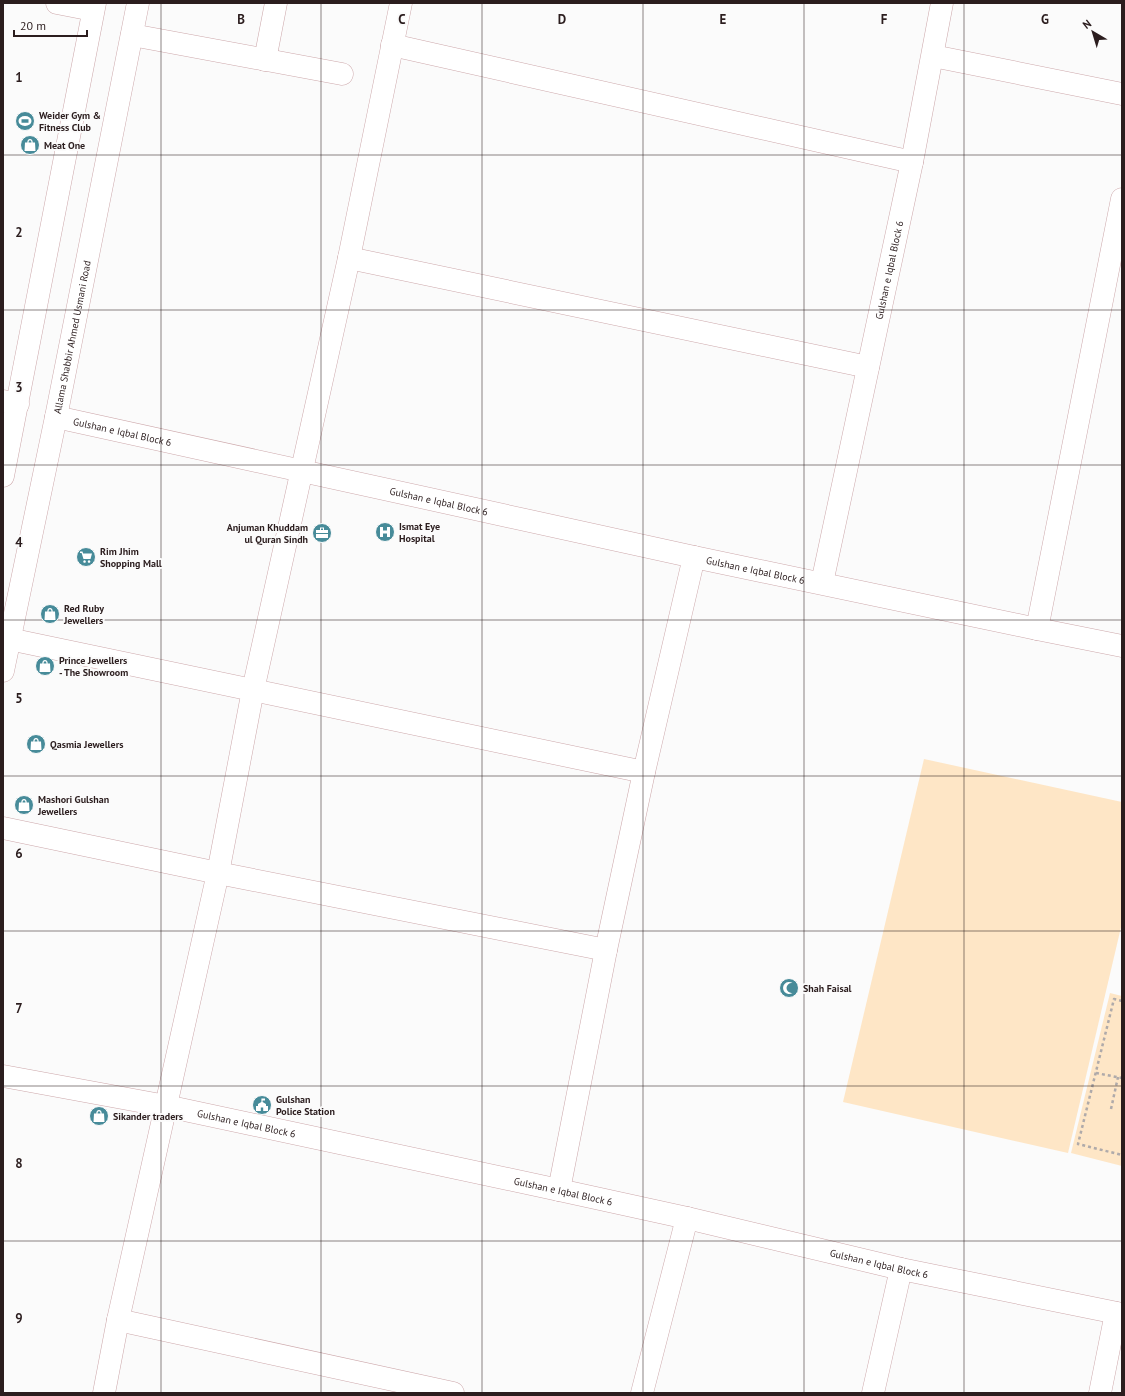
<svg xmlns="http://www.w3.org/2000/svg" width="1125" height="1396" font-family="'PT Sans',sans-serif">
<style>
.green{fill:#fee6c6}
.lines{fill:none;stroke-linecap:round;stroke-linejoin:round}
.minor-casing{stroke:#cda8ab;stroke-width:23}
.major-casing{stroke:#cda8ab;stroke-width:23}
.path{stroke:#afaaaa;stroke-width:2.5;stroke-dasharray:3 3;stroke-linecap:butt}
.minor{stroke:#fff;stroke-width:22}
.major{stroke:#fff;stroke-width:22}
.grid{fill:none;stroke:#2b1d1e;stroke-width:1;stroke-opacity:0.55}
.labels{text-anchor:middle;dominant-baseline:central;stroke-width:4;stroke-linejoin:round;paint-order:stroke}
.poi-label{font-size:10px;font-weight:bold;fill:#2b1d1e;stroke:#fbfbfb;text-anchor:start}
.street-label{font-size:10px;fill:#2b1d1e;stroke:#fbfbfb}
.grid-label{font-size:13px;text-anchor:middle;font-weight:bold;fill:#2b1d1e;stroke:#fbfbfb;stroke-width:4;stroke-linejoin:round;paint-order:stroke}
</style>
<rect width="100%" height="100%" fill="#fbfbfb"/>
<g class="green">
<path d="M924,759L1122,802V923L1068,1153L843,1102Z"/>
<path d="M1110,993L1122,996V1166L1071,1153Z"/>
</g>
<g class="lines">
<defs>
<g id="minor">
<path d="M57,3L93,10"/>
<path d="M132,35L342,74"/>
<path d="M392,45L912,162"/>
<path d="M933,56L1122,94"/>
<path d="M265,60L276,3"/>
<path d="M349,258L868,367"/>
<path d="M3,401L18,404"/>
<path id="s1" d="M56,417L694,557L1037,629L1122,646"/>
<path id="s2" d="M822,583L912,162L942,3"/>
<path d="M1037,629L1122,199"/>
<path d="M9,639L644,772"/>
<path d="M3,828L218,873L606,950"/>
<path id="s3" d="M3,1076L166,1106L559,1190L687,1218L901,1269L1122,1314"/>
<path d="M559,1190L606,950L644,772L694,557"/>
<path d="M118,1320L453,1393"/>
<path d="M104,1393L118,1320L218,873L253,690L349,258L401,3"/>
<path d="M642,1393L687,1218"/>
<path d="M873,1393L901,1269"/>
<path d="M1100,1393L1116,1313"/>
</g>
<g id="major">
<path d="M3,476L95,3"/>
<path id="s4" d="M3,671L56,417L138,3"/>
</g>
</defs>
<use href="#minor" class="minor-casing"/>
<use href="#major" class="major-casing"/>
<g class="path">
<path d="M1122,1001L1114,999L1078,1144L1122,1155"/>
<path d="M1096,1073L1122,1078"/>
<path d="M1111,1109L1118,1077"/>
</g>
<use href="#minor" class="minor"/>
<use href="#major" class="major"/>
</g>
<path class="grid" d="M161,3V1393M321,3V1393M482,3V1393M643,3V1393M804,3V1393M964,3V1393M3,155H1122M3,310H1122M3,465H1122M3,620H1122M3,776H1122M3,931H1122M3,1086H1122M3,1241H1122"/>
<defs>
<symbol id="stadium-disc" viewBox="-11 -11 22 22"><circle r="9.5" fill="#478b99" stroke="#fbfbfb"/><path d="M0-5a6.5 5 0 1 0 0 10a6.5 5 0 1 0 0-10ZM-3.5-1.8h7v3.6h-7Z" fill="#fff"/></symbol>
<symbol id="shop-disc" viewBox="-11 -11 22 22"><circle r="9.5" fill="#478b99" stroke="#fbfbfb"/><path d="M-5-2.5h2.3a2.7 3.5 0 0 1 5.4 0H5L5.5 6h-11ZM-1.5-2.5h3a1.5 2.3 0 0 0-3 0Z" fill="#fff"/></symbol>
<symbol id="hospital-disc" viewBox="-11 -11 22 22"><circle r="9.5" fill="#478b99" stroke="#fbfbfb"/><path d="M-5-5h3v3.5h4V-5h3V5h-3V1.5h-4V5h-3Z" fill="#fff"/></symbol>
<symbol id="office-disc" viewBox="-11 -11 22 22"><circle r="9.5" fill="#478b99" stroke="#fbfbfb"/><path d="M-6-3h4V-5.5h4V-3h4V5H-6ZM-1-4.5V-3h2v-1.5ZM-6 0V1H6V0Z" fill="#fff"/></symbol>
<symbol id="supermarket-disc" viewBox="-11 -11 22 22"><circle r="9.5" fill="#478b99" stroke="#fbfbfb"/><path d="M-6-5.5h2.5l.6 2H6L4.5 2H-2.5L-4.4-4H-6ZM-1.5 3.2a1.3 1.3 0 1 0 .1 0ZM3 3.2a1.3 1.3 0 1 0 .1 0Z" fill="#fff"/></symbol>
<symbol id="mosque-disc" viewBox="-11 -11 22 22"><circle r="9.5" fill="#478b99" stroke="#fbfbfb"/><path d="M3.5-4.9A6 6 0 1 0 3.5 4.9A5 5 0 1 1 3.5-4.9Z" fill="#fff"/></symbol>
<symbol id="civic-disc" viewBox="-11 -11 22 22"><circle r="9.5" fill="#478b99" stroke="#fbfbfb"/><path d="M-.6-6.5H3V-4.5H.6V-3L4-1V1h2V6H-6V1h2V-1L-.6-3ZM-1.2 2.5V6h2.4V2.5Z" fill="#fff"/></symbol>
</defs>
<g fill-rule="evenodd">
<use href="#stadium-disc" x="14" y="110" width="22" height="22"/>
<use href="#shop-disc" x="19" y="134" width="22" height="22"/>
<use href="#hospital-disc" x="374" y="521" width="22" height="22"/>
<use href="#office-disc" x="311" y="522" width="22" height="22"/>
<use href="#supermarket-disc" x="75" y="546" width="22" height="22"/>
<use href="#shop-disc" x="39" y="603" width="22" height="22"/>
<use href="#shop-disc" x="34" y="655" width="22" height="22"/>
<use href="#shop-disc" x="25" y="733" width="22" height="22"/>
<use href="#shop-disc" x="13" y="794" width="22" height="22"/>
<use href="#mosque-disc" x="778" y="977" width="22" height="22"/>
<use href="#civic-disc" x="251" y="1094" width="22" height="22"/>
<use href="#shop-disc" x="88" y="1105" width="22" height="22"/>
</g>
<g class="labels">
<g class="poi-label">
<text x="39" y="115">Weider Gym &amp;<tspan x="39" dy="12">Fitness Club</tspan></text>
<text x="44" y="145">Meat One</text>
<text x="399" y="526">Ismat Eye<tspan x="399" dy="12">Hospital</tspan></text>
<text x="308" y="527" text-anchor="end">Anjuman Khuddam<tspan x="308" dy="12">ul Quran Sindh</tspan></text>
<text x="100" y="551">Rim Jhim<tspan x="100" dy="12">Shopping Mall</tspan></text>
<text x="64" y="608">Red Ruby<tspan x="64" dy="12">Jewellers</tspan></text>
<text x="59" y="660">Prince Jewellers<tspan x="59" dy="12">- The Showroom</tspan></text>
<text x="50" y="744">Qasmia Jewellers</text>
<text x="38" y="799">Mashori Gulshan<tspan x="38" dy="12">Jewellers</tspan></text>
<text x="803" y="988">Shah Faisal</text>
<text x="276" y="1099">Gulshan<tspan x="276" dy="12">Police Station</tspan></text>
<text x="113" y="1116">Sikander traders</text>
</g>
<g class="street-label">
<text stroke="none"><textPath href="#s2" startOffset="320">Gulshan e Iqbal Block 6</textPath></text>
<text stroke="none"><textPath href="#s4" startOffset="341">Allama Shabbir Ahmed Usmani Road</textPath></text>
<text stroke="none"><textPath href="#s1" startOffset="68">Gulshan e Iqbal Block 6</textPath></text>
<text stroke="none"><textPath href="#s1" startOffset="392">Gulshan e Iqbal Block 6</textPath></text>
<text stroke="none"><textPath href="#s1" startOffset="716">Gulshan e Iqbal Block 6</textPath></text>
<text stroke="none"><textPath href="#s3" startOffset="248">Gulshan e Iqbal Block 6</textPath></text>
<text stroke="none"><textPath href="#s3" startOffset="572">Gulshan e Iqbal Block 6</textPath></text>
<text stroke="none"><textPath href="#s3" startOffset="896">Gulshan e Iqbal Block 6</textPath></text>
</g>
</g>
<g class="grid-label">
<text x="241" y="24">B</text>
<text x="402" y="24">C</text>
<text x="562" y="24">D</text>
<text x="723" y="24">E</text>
<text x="884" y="24">F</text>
<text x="1045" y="24">G</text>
<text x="19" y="82">1</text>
<text x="19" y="237">2</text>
<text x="19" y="392">3</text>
<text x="19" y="547">4</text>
<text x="19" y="703">5</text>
<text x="19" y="858">6</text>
<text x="19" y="1013">7</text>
<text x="19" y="1168">8</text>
<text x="19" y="1323">9</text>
</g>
<rect width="1125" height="1396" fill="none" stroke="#2b1d1e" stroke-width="8"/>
<g transform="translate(1093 32) rotate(322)" stroke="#fbfbfb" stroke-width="3" paint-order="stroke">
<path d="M0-3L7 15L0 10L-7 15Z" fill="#2b1d1e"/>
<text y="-6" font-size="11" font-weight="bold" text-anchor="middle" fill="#2b1d1e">N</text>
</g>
<path d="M14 30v6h73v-6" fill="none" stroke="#2b1d1e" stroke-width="2"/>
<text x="20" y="30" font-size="12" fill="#2b1d1e" stroke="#fbfbfb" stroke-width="3" paint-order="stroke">20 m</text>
</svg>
